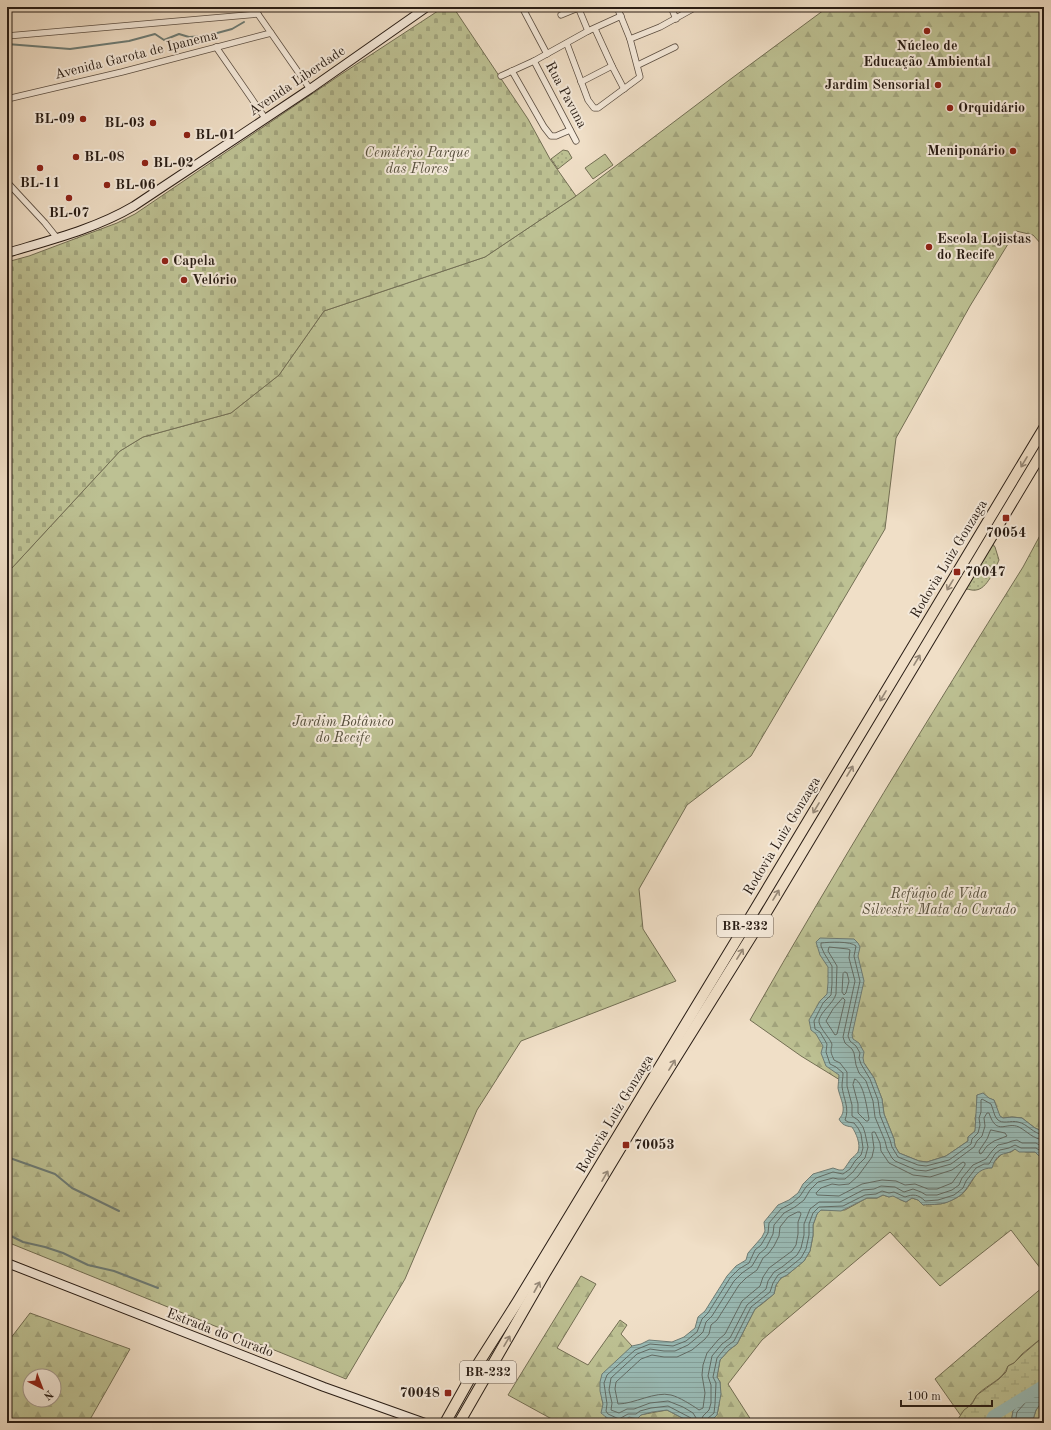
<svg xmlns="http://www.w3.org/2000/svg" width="1051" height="1430" font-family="'Old Standard TT',serif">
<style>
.grass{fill:url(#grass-dots);stroke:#736f54}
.forest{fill:url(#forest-firs);stroke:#736f54;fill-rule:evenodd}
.wetland{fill:url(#wetland-marsh);stroke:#736f54}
.cemetery{fill:url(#cemetery-stones);stroke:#736f54}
.pitch{fill:#bdc193;stroke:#736f54}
.water{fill:url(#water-rules);stroke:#6d7c76}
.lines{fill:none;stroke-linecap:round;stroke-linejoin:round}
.shore{stroke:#626c66;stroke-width:1}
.stream{stroke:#6d7c76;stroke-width:2}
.river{stroke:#9abcb7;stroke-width:11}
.street-casing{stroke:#5b4e42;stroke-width:7}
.secondary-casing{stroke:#291d15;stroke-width:10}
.highway-casing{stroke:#291d15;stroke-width:12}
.street{stroke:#f5eadb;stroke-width:5.5}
.secondary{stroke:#f5eadb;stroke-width:8}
.highway{stroke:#f0dfc7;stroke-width:10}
.oneway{stroke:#968877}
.poi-dot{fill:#8f2418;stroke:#f5eadb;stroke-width:1.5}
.labels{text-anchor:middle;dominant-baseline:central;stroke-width:4;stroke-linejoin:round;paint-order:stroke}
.shield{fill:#f5eadb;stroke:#665a50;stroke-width:1}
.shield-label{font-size:13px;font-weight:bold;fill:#291d15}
.poi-label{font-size:14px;font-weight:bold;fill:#291d15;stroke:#f5eadb;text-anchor:start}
.street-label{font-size:14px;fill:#291d15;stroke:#f5eadb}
.park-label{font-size:14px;font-style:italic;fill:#554e3b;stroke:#f5eadb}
</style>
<defs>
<pattern id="grass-dots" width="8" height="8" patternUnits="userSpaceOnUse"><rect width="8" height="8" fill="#bdc193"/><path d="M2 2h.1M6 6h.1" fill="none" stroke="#a2a57e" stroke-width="1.8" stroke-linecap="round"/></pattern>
<pattern id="forest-firs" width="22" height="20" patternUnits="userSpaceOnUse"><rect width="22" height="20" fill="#bdc193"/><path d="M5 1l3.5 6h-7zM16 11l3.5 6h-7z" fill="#a2a57e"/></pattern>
<pattern id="wetland-marsh" width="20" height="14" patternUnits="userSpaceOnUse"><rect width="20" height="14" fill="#bdc193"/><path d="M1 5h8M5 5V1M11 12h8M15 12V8" fill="none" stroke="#a2a57e"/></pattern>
<pattern id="cemetery-stones" width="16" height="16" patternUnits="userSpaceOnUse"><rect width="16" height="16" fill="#bdc193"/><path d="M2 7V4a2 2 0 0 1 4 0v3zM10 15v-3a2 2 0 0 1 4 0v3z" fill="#a2a57e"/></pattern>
<pattern id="water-rules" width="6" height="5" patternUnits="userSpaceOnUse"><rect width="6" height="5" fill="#9abcb7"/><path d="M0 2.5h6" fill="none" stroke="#85a19c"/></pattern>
</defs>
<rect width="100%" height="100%" fill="#f0dfc7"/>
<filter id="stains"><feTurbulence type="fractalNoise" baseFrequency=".005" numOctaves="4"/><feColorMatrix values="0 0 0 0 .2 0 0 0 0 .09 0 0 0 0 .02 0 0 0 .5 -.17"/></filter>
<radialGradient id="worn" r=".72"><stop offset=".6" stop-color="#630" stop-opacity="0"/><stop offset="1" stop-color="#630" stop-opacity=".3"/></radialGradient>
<g class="grass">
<path d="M563,150L568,151L572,158L558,169L551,159Z"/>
<path d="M992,543L995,547L999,560C995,569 987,589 976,590C973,591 969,589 966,589Z"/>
</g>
<g class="forest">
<path d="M828,7H1044V244L1043,246L1033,235L1016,231L970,306L896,438L885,529L751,756L687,805L639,889L643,929L676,981L521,1041L477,1110L405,1279L346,1379L7,1242V577L11,569L120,451L143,437L231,413L279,375L324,311L485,257L576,196L728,81Z"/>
<path d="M1044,528V1132L1035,1128L1022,1118L1012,1117L1003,1118L999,1116L994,1100L977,1095V1112L975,1118L976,1125L975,1131L968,1137V1141L946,1156L927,1162L919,1161L899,1153L895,1146L894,1139L884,1114L882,1099L874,1078L864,1063L840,1080L801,1056L750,1020C837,867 929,717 1023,567Z"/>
<path d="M1015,1149L1026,1152H1035L1039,1156L1044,1157V1273L1011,1230L940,1286L890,1232L762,1340L728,1384L753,1423H706L711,1421L717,1415L719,1405L720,1382L717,1377L720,1360L729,1350L737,1344L755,1309L762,1304L774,1294L776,1285L781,1278L787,1275L804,1261L810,1251L813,1236V1225L817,1214L821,1210H845L867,1198H877L883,1195L889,1197L893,1195L901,1200L906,1202L912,1198L918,1200L923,1205C929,1204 933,1205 939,1204C944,1204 952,1200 956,1198C967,1193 971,1181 978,1172C982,1169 988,1167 992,1164C996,1161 999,1156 1003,1153L1011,1152Z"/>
<path d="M581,1276L596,1284L557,1348L588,1365L620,1320L627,1325L621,1334L632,1346L626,1353L602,1399L606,1418C615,1421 620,1424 629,1417L667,1410L692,1423H559L508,1395Z"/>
<path d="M1044,1286V1336L1022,1354L1014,1363L1008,1366C1003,1380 988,1384 978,1394C975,1397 974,1401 971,1404C967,1409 964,1410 961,1416L935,1379Z"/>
<path d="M30,1313L130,1349L88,1423H7V1343ZM30,1376H54V1400H30Z"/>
<path d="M1044,1399V1423H1032L1036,1410Z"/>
</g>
<path class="wetland" d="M1044,1336V1380L1030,1389L1025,1393L1023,1399L1013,1411L1011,1423H953L958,1419L964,1410L972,1404L977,1395L999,1379L1006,1372L1008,1366L1014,1363L1022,1355Z"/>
<path class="cemetery" d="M444,7H453L528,119L550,159L576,196L485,257L324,311L279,375L231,413L143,437L120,451L11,569L7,577V262L29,256L117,223L135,214L340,75Z"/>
<path class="pitch" d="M605,154L613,165L593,179L585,168Z"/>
<g class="water">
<path d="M820,938L854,939L858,943L860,947L858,956L864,981L852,1035L853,1039L859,1043L864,1052L863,1058L864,1063L874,1078L882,1099L884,1114L894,1139L895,1146L899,1153L919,1161L927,1162L946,1156L968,1141V1137L975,1131L977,1095L983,1093L989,1098L994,1100L1000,1116L1003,1118L1012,1117L1022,1118L1035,1128L1044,1132V1157L1039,1156L1035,1152H1019L1015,1149C1005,1157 998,1149 992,1168C971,1168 972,1190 956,1198C951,1201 944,1204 938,1204C933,1205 930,1204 923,1205L918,1200L912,1198L906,1202L901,1200L893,1196L889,1197L883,1195L877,1198H867L841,1211L821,1210L817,1214L813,1225V1235L810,1251L804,1261L787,1275L781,1278L776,1285L774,1294L755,1309L737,1344L729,1350L720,1360L717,1377L720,1382L721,1394L717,1415L711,1421L706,1423H692L667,1410L652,1412L641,1415L637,1419L629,1417C619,1425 610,1421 601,1413L603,1404L600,1391V1382L602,1374L632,1346L641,1344L649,1340L672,1342L684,1337L695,1328L698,1317L705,1311L727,1276L736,1266L746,1260L748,1253L762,1237L765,1231L764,1222L778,1205L789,1200L798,1193L803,1184L813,1174L833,1168L839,1170H843C846,1167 848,1163 851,1159C853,1157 856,1155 858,1152C861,1144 856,1133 852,1127C846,1126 842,1125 839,1119C848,1110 840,1099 838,1088C838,1084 839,1079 839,1075L826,1066L821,1053L823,1046L816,1034L811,1030L809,1020L820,1001L827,994L828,983V967L820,955L816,942Z"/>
<path d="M1042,1380H1044V1399L1036,1410L1032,1423H1011L1013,1411L1023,1399L1025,1393Z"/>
</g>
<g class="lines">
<g class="shore">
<path d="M845,972L847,973L849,981L846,993L844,995L842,992L843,974Z"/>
<path d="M843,998L845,1000L837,1034L835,1035L826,1021L833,1009Z"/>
<path d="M855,1079C864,1083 867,1109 869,1119L868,1121H866L858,1113V1104L853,1085Z"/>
<path d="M991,1130L1005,1133L1007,1136L994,1141L987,1146L982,1153L980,1154L979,1151L987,1139Z"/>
<path d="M873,1132H875L880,1143L881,1151L889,1163L913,1175L930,1177L952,1170L963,1162L965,1163V1165L952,1183L937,1189H928L915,1184L905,1185L896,1181L882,1180L862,1184L839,1196L817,1195L816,1193L821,1188L832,1184L839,1185L849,1184L858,1176L872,1157L874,1148L872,1134Z"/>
<path d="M1044,1140C1033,1139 1028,1132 1019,1127C1006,1121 997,1137 989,1113H987L984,1118L985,1126L982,1136L977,1141L974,1147L951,1164L926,1171L916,1170L895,1161L892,1158L887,1149L885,1141L875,1117L873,1101L866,1081L859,1073L856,1065L854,1053L852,1049L845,1043L843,1037L855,981L849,958L850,950L848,949L829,947L828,951L837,966L836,994C833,1004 822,1010 819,1020C818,1026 828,1036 831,1042C833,1045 831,1047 831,1051C831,1054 833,1057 834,1060L840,1063L847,1072V1086L852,1105V1116L858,1120L863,1127L865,1133L868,1147L865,1158L859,1164L853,1172L845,1179H838L833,1178L818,1182L810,1190L804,1200L795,1207L784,1213L774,1225L773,1234L766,1248L759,1254L752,1266L742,1273L734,1281L712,1316L706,1322L703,1332L700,1335L688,1345L675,1351H664L650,1349L637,1354L611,1378L609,1390L612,1403L611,1410L619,1413L627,1409H634L650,1403L668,1401L683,1407L693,1413L698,1421H701L703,1416L709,1410L711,1403V1385L708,1376L712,1356L722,1344L730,1338L747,1305L766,1289L768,1281L774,1272L782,1267L797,1255L801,1248L804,1235V1224L810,1209L819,1202H840L863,1190L874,1189L881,1186L895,1187L904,1192L913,1189L921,1192L926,1195H937L952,1190L959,1185L962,1178L973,1165L986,1159L992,1151L998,1145L1007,1143L1012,1141L1017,1140L1022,1143H1036L1044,1148"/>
<path d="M798,1212H800L801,1214L798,1222V1234L796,1245L792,1251L769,1268L763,1277L760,1286L742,1301L725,1334L718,1340L707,1353L703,1365L702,1375L705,1393L703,1408L699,1410C692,1405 679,1397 671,1395C655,1391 634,1404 618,1404L615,1389L616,1382L641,1359L652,1355L664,1357H677L692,1350L705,1339L709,1334L711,1325L717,1320L739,1285L746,1278L757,1270L763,1258L769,1253L774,1246L779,1236L780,1227L788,1217Z"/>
<path d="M693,1423L691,1418L668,1406L651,1408L640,1411L636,1414H628L619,1419L608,1414L606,1411L607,1404L604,1383L607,1375L635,1350L650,1344L673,1346L686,1341L697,1332L702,1319L708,1313L730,1278L739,1269L749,1263L755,1250L761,1245L768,1233L769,1223L781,1209L792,1203L800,1196L806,1187L816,1178L833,1172L843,1174L850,1169L855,1161L861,1155L863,1148L861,1134L858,1128L854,1123L848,1122L845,1120C850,1108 843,1098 842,1086C842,1082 843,1078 843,1073L836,1067L830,1064L826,1052L827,1044L820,1032L815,1029L814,1021L823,1003L831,995L832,984V966L824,953L821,946V943C829,942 851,941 856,946L854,956L860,981L848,1036L850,1041L856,1046L860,1053L859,1058L861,1064L870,1079L878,1100L880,1115L890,1140L892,1147L898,1157L918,1165L926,1166L949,1160L971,1144L972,1139L978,1133L980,1125L979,1118L981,1112V1100L982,1099L991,1104C993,1108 994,1116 997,1119C1002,1125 1011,1120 1018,1122C1028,1124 1033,1134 1044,1135"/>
<path d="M706,1423L707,1419L714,1413L715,1404L716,1383L713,1377L717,1358L726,1347L734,1341L751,1307L770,1292L773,1283L778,1275L785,1271L801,1258L806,1249L809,1235V1224L813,1213L819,1207L843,1206L865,1195L876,1194L882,1191L889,1193L894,1192L905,1197C913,1194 918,1194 925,1201L938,1200L954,1195L963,1188L966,1181L976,1168L984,1164H989L995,1154L1000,1150L1009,1148L1015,1145L1021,1148H1036L1044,1153"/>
<path d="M1015,1423L1017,1412L1026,1402L1029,1395L1044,1384"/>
</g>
<g class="stream">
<path d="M7,44L70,49L129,41L155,34L164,40L179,34L189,37L206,36L232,29L244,22"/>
<path d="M7,1157L55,1174L72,1188L119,1211"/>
<path d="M7,1234L23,1242L45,1247L63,1253L88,1265L114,1271L158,1288"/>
</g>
<path class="river" d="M989,1423L993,1416L1044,1385"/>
<defs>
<g id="street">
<path d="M253,7L310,89"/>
<path d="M522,7L547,54"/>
<path d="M578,7L588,31"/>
<path d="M671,7L676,19"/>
<path d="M561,15L578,8"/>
<path d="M595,29L612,66L624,89"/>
<path d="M7,36L258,14"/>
<path d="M630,39L660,27L696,7"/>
<path d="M567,44L588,100L594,108H598L640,77L630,39L617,7"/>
<path d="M216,47L265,118"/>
<path d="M534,61L576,141"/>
<path d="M638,65L675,47"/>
<path d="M512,71L544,127L551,136H556L570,130"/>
<path d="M501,76L534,61L588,31L621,16"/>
<path d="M581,82L612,66"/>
<path d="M7,99L122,72L271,33"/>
<path d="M7,182L45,223L57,238"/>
</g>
<g id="secondary">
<path d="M7,253C50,240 95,229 134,206L310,89L427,7"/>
<path d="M7,1263L324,1387L425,1423"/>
</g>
<g id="highway">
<path d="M445,1423L478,1364L518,1301L751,916L1044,428"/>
<path d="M459,1423L544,1275L647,1104L764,916L1044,449"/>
</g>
</defs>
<use href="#street" class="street-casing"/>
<use href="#secondary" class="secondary-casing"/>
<use href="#highway" class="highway-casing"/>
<use href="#street" class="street"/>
<use href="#secondary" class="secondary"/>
<use href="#highway" class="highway"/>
</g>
<defs><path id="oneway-shaft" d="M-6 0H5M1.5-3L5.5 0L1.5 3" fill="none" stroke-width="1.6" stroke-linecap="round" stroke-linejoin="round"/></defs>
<g class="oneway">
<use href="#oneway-shaft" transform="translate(1024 462) rotate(121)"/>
<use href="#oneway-shaft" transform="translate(950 585) rotate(121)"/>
<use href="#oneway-shaft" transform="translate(917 660) rotate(-59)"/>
<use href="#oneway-shaft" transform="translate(883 696) rotate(121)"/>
<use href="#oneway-shaft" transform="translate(850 771) rotate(-59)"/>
<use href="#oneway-shaft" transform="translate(816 808) rotate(121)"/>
<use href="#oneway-shaft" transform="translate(776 895) rotate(-59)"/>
<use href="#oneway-shaft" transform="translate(740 954) rotate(-58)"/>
<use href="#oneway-shaft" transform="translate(672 1065) rotate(-58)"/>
<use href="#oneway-shaft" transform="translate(605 1176) rotate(-60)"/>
<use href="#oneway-shaft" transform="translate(537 1287) rotate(-61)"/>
<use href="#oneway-shaft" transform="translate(507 1341) rotate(-60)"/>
</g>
<g class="poi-dot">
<circle cx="927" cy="31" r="4"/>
<circle cx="938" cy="85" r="4"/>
<circle cx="950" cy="108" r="4"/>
<circle cx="83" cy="119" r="4"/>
<circle cx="153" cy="123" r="4"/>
<circle cx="187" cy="135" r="4"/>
<circle cx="1013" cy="151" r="4"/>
<circle cx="76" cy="157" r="4"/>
<circle cx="145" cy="163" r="4"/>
<circle cx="40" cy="168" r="4"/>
<circle cx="107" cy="185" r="4"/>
<circle cx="69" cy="198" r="4"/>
<circle cx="929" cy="247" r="4"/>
<circle cx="165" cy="261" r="4"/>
<circle cx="184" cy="280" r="4"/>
<rect x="1002" y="514" width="8" height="8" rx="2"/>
<rect x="953" y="568" width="8" height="8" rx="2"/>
<rect x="622" y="1141" width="8" height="8" rx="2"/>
<rect x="444" y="1389" width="8" height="8" rx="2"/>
</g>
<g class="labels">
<g class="shield">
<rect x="717" y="915" width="56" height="22" rx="3"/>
<rect x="460" y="1361" width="56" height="22" rx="3"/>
</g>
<g class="shield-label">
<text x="745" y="926">BR-232</text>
<text x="488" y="1372">BR-232</text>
</g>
<g class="poi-label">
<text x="927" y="46" text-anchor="middle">Núcleo de<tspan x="927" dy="16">Educação Ambiental</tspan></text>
<text x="930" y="85" text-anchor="end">Jardim Sensorial</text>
<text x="958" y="108">Orquidário</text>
<text x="75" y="119" text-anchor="end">BL-09</text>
<text x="145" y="123" text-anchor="end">BL-03</text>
<text x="195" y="135">BL-01</text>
<text x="1005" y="151" text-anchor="end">Meniponário</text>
<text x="84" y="157">BL-08</text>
<text x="153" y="163">BL-02</text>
<text x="40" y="183" text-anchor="middle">BL-11</text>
<text x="115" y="185">BL-06</text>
<text x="69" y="213" text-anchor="middle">BL-07</text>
<text x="937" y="239">Escola Lojistas<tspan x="937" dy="16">do Recife</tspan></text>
<text x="173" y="261">Capela</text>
<text x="192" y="280">Velório</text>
<text x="1006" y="533" text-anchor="middle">70054</text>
<text x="965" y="572">70047</text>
<text x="634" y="1145">70053</text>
<text x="440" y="1393" text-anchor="end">70048</text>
</g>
<g class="street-label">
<text transform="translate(136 55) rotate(-14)">Avenida Garota de Ipanema</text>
<text transform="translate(297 81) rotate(-34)">Avenida Liberdade</text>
<text transform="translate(566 95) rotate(62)">Rua Pavuna</text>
<text transform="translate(949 559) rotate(-59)">Rodovia Luiz Gonzaga</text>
<text transform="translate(782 836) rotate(-59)">Rodovia Luiz Gonzaga</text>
<text transform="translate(615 1114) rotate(-59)">Rodovia Luiz Gonzaga</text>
<text transform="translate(220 1333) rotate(21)">Estrada do Curado</text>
</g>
<g class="park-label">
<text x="417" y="153">Cemitério Parque<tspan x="417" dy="16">das Flores</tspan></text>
<text x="343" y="722">Jardim Botânico<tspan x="343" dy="16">do Recife</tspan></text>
<text x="939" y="894">Refúgio de Vida<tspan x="939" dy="16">Silvestre Mata do Curado</tspan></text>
</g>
</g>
<rect width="1051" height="1430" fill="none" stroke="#f0dfc7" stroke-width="24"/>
<rect x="8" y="8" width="1035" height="1414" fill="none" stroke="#291d15" stroke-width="2"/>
<rect x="12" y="12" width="1027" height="1406" fill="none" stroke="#291d15"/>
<g transform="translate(42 1388) rotate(138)"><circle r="19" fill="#f5eadb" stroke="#a3988c"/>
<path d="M0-3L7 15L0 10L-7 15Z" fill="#8f2418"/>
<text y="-6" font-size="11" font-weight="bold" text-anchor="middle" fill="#291d15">N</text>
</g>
<path d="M901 1400v6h91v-6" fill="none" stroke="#291d15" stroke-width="2"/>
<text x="907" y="1400" font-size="12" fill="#291d15" stroke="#f5eadb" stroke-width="3" paint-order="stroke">100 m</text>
<rect width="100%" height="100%" filter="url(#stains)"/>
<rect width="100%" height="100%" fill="url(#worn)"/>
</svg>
